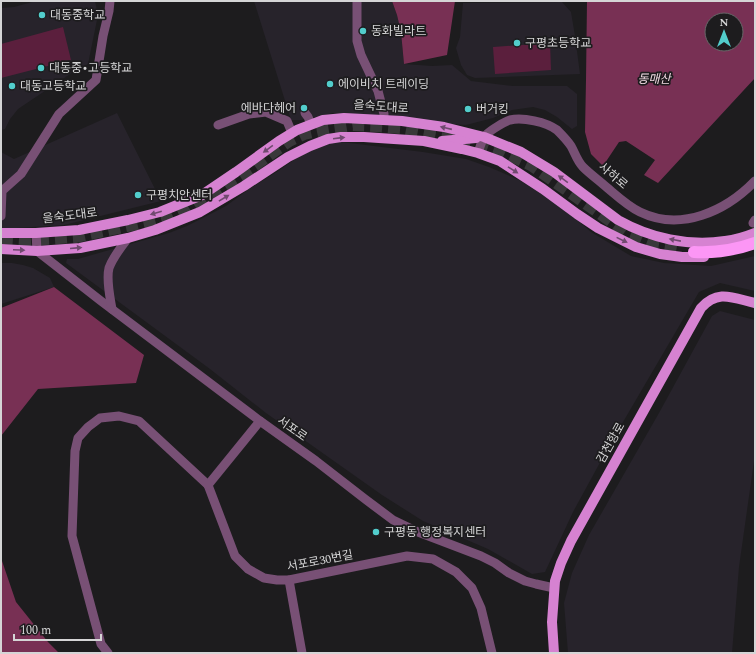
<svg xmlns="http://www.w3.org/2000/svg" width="756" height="654" font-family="Spectral,'Noto Sans KR',serif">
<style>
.built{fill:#27232b}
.green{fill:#5b1f3d}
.forest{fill:#783054;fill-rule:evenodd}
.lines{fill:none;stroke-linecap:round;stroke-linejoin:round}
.highway-tunnel{stroke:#39383a;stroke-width:12;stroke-dasharray:12 6;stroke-linecap:butt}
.minor{stroke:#785075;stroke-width:9}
.major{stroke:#d682d1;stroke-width:10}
.highway{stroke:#fc96f5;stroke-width:12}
.oneway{fill:#704a6f}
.poi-dot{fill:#52cdcc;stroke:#1d1c1e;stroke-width:1.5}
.labels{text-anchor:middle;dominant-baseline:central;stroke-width:3.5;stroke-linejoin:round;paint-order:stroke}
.poi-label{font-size:12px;fill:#d5d5d6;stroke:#1d1c1e;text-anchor:start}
.park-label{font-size:12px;font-style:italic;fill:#f1dae3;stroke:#1d1c1e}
.street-label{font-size:12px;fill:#d5d5d6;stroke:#1d1c1e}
</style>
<rect width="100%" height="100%" fill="#1d1c1e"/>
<g class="built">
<path d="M36,1H95L98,15L88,64L73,72L18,109L10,119L5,129L1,130V8L14,7Z"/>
<path d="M254,1H392L397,15L401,32L404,64L432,66L452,65L471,81L513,86H567L577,94V126L572,129L557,117L545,110L533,107L512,110L493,118L466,125L450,124L388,116L333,113L301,120H291Z"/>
<path d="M562,2L571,12L575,36L580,74L475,78L467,75L461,65L456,48L460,37L463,3Z"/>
<path d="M117,113L161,201L64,225L1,229V152L14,159Z"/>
<path d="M341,142L423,152L466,159L489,167L519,180L560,205L591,232L631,256L664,263L711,266L755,256V291L720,283L699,292L609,446L573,512L545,572L532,574L488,549L423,521L382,495L266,413L210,369L66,263L67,259H78L169,233L187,226L226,206L249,189L278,171L301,155L318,147L330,143Z"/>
<path d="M1,263H12L23,265L33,268L50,278L54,287L1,304Z"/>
<path d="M720,311L755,320V454L739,567L732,653H568L564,603L572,573L589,535L659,413L712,316Z"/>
</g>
<g class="green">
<path d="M63,27L71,60L1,78V44Z"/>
<path d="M550,43L551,70L495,74L493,47Z"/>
</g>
<g class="forest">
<path d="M392,1H455L447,55L404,64L401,32L397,15Z"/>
<path d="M587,1H755V78L658,183L644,175L655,160L626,141L619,142L603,166L591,154L585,132L586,80ZM712,20H736V44H712Z"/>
<path d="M54,287L144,355L136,383L38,389L1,436V308Z"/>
<path d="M1,558L16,602L48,642L59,653H1Z"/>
</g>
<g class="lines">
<path class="highway-tunnel" d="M1,238L29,240L76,237L146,222L167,216L188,208L244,173L289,141L304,134L322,130L353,125L377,126L401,128L444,136L477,143L503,152L531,165L626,232L650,241L681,246"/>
<g class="minor">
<path d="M357,1V41L361,55L378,91L384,114V120"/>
<path d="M305,113L308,117L311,124"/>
<path d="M218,125L249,114L266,112L287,121L292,133"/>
<path d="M478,153C480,147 482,138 487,134C491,130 504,122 510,120C523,117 546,122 557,130C562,135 567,140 571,146C575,153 577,161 583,167C589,173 597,179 604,185C615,194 626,205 640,212C681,232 726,211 755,181"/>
<path d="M1,216L2,191L21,174L59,114L96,80L103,36L109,11L110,1"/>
<path d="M755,220L753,223H755"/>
<path d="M36,233L37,251L101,301L260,421L316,461L365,499L393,520L418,532L481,556L495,563L509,573L525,581L536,584L554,588"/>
<path d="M112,309C110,297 106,280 109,268C113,257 121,247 128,238"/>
<path d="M260,421L208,485L235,556L248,569L264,578L277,580H289L407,556L433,559L456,572L472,588L481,608L492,653"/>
<path d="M289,580L302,653"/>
<path d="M108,653L101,644L72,536L75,451L78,438L88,427L100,418L119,416L139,421L208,485"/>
</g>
<g class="major">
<path d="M442,141L476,138"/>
<path d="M1,233H36L79,230L128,220L160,212L202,195L236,172L279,141L297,130L323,120L344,118L402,121L444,127L484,137L521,152L554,172L618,220C650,238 689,247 725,241C735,240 745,237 755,233"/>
<path d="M1,249L37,251L80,248L128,238L155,230L200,212L244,186L288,157L310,146L328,139L341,137H364L424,141L462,149L478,153L500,161L543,189L577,214L598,228L636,247L660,254L682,257H704"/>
<path d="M554,653L552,622L555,581L561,563L571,541L701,308C718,289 733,298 755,303"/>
</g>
<path class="highway" d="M694,252C715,253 736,250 755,243"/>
</g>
<defs><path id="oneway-solid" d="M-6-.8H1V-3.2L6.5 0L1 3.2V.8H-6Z"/></defs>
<g class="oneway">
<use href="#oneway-solid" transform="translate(446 128) rotate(-167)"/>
<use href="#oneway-solid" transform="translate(339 138) rotate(-7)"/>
<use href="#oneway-solid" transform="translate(268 149) rotate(144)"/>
<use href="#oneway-solid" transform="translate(513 170) rotate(32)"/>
<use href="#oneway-solid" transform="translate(563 179) rotate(-144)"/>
<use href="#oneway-solid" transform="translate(224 198) rotate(-31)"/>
<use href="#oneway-solid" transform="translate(156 213) rotate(164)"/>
<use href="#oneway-solid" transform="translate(622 240) rotate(26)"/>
<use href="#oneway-solid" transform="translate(675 240) rotate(-169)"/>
<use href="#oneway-solid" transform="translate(76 248) rotate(-5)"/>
<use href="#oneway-solid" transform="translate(19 250) rotate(2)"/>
</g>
<g class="poi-dot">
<circle cx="42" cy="15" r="4"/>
<circle cx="363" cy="31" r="4"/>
<circle cx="517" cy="43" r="4"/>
<circle cx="41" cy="68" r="4"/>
<circle cx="330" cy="84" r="4"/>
<circle cx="12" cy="86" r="4"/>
<circle cx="304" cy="108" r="4"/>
<circle cx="468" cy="109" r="4"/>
<circle cx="138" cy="195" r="4"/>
<circle cx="376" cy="532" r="4"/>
</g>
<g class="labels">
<g class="poi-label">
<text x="50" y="15">대동중학교</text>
<text x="371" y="31">동화빌라트</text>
<text x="525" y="43">구평초등학교</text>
<text x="49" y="68">대동중•고등학교</text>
<text x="338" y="84">에이비치 트레이딩</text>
<text x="20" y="86">대동고등학교</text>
<text x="296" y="108" text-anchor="end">에바다헤어</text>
<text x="476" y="109">버거킹</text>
<text x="146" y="195">구평치안센터</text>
<text x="384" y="532">구평동 행정복지센터</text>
</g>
<g class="park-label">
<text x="654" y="79">동매산</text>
</g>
<g class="street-label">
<text transform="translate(381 107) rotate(4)">을숙도대로</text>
<text transform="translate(613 176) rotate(40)">사하로</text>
<text transform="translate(70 216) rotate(-7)">을숙도대로</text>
<text transform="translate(292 429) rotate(35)">서포로</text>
<text transform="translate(611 443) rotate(-61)">감천항로</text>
<text transform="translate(320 561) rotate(-11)">서포로30번길</text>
</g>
</g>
<rect width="756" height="654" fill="none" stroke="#d5d5d6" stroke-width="4"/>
<g transform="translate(724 32)"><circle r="19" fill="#1d1c1e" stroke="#676668"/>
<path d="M0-3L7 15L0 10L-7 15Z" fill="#52cdcc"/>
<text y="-6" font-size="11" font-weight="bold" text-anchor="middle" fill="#d5d5d6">N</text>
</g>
<path d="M14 634v6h87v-6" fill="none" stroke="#d5d5d6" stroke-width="2"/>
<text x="20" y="634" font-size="12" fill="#d5d5d6" stroke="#1d1c1e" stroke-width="3" paint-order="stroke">100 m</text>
</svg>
